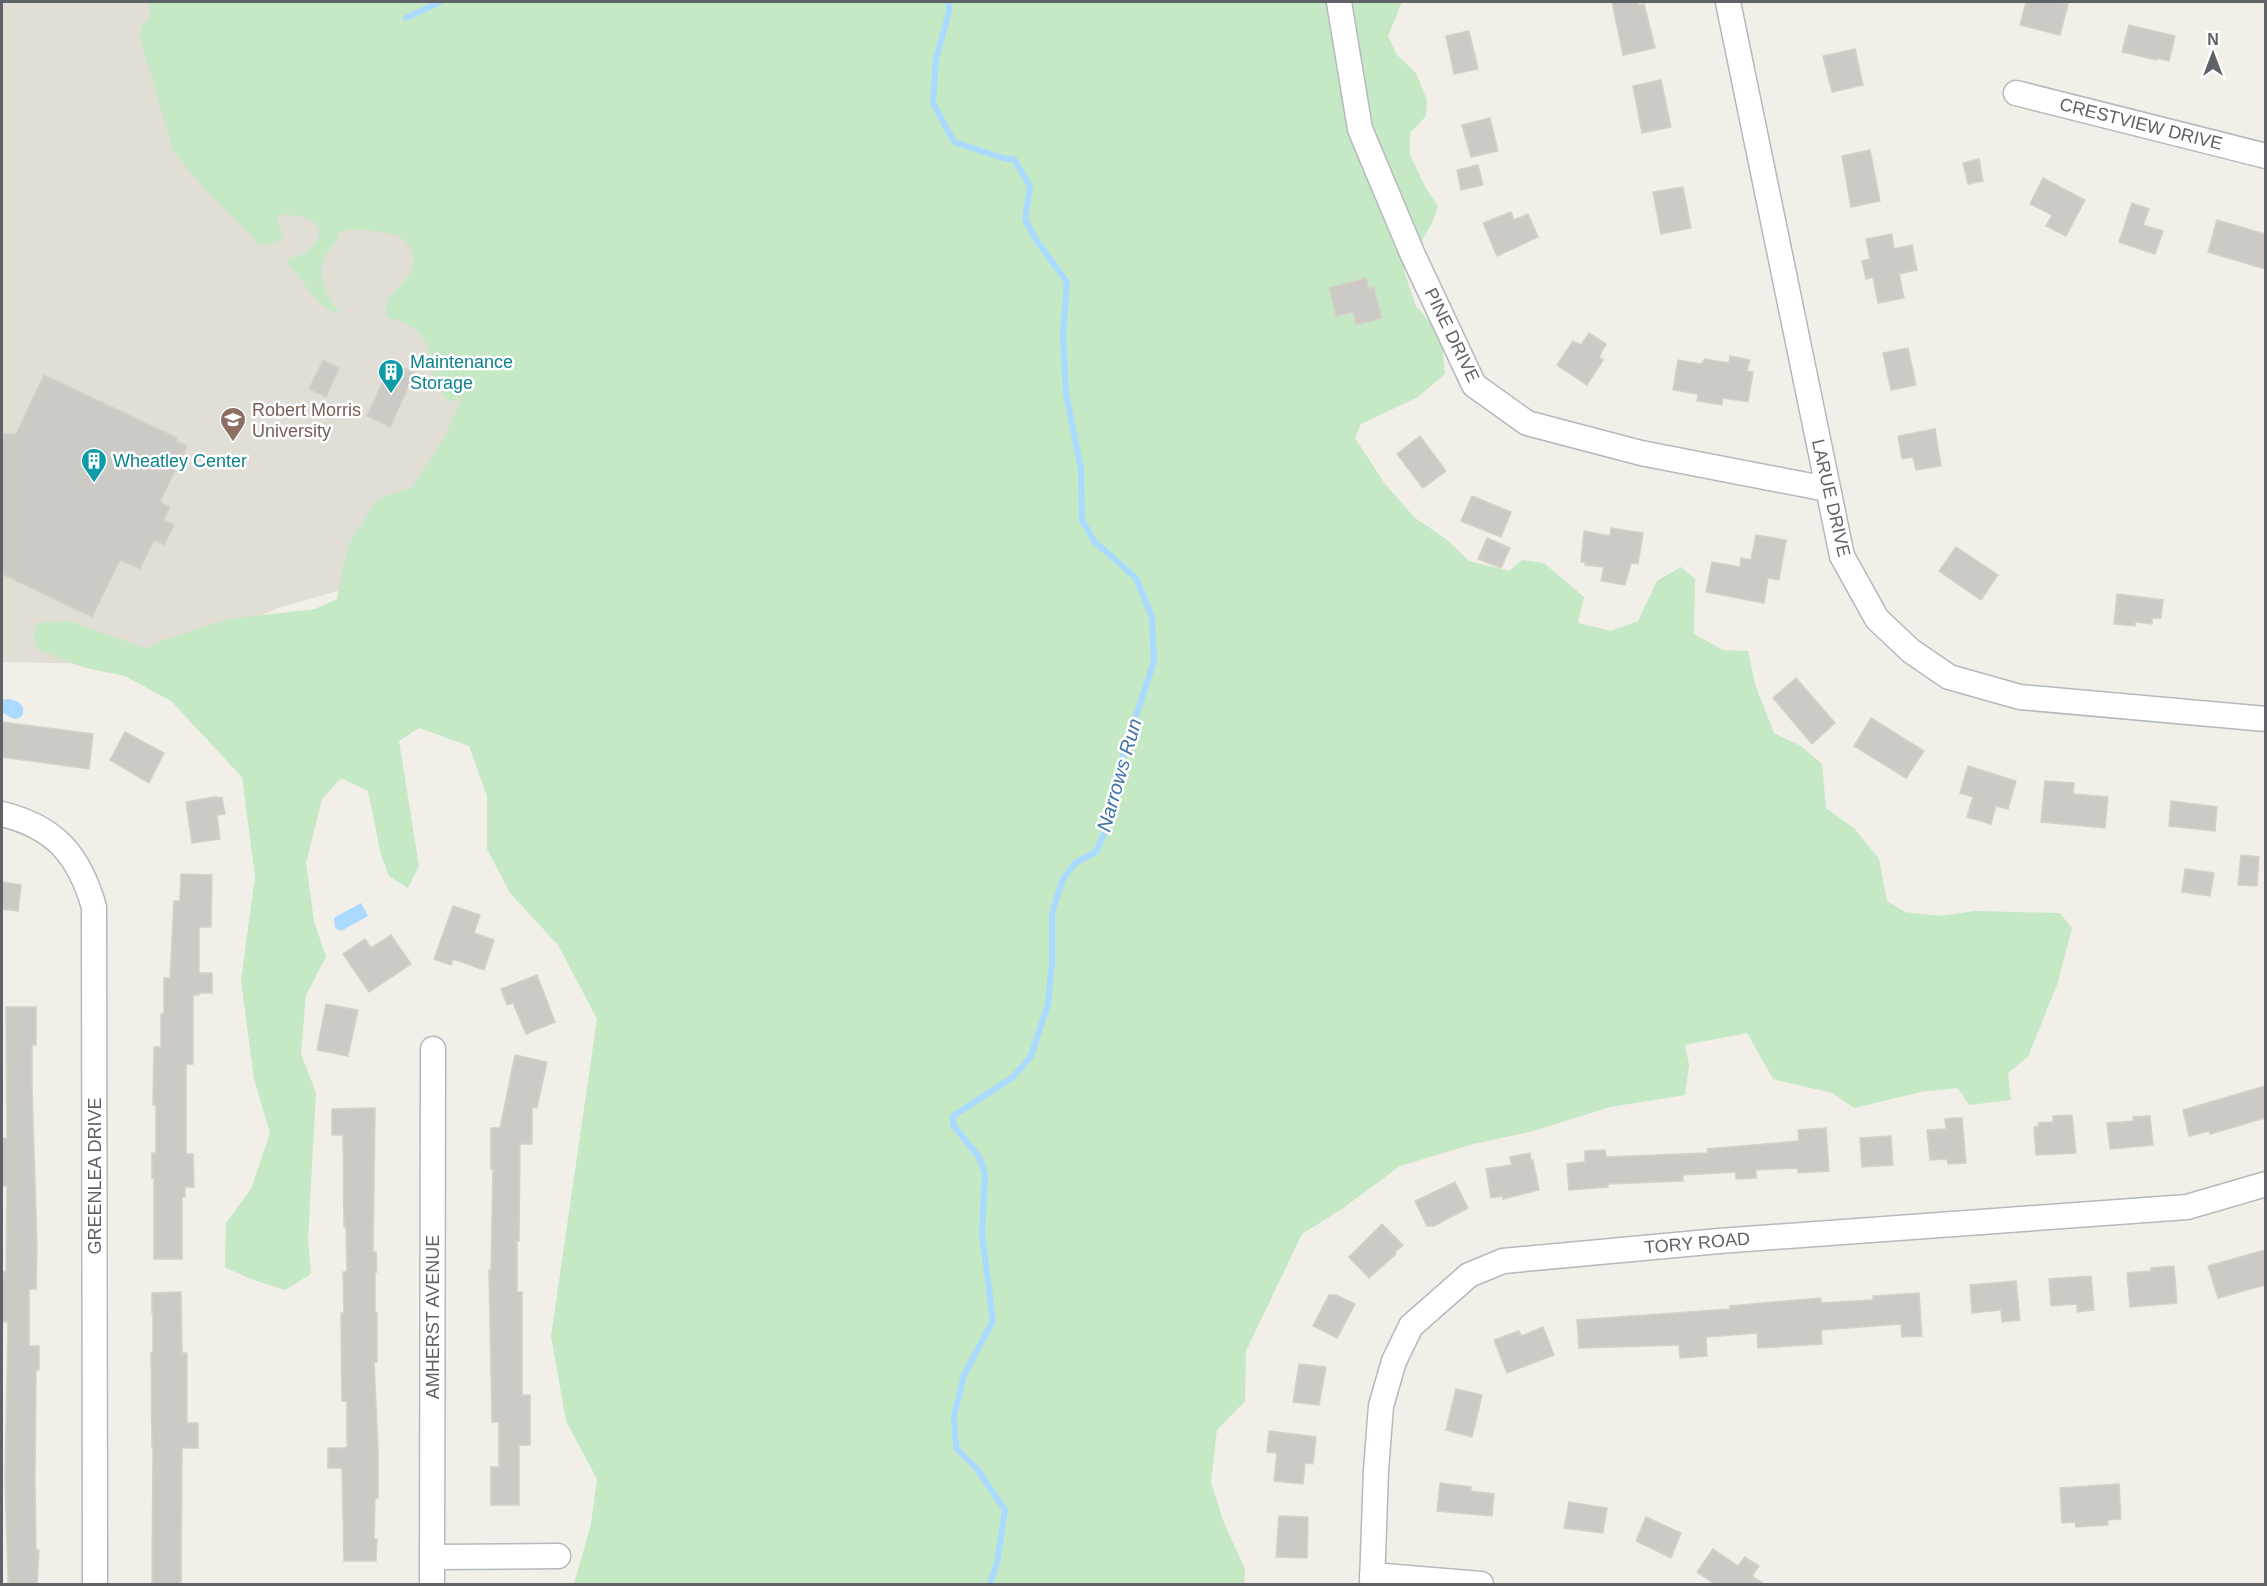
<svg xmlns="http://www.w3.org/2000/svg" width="2267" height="1586" font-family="Helvetica,sans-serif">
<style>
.education{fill:#e1ded6}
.green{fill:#c5e8c5}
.water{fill:#aadaff}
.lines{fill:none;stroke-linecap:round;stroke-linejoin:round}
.stream{stroke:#aadaff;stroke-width:6}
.building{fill:#cccac5;stroke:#d6d1c6;stroke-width:1.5}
.minor-casing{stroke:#b5b8bc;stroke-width:27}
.minor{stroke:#fff;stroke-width:24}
.labels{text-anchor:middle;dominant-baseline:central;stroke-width:5;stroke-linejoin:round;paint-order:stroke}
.street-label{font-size:18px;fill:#5f6368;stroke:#fff}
.culture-label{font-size:18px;fill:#0d838f;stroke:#fff;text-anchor:start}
.education-label{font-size:18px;fill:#785e54;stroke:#fff;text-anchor:start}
.water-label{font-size:20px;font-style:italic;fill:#4174aa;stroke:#fff}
</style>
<rect width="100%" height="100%" fill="#f1efe8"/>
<path class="education" d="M2,2H462L527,313L401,573L281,607L144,665L2,662Z"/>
<path class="green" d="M148,2H1402L1388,36L1397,55L1416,73L1427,100L1426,116L1410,133V155L1426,188L1438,206L1432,223L1404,271L1416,306L1441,335L1445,374L1418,397L1361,424L1355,438L1385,484L1415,518L1446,539L1469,561L1509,571L1522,560L1544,563L1584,597L1578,623L1611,631L1638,621L1657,581L1681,567L1695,579L1694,634L1723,650L1748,651L1755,684L1774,733L1801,746L1822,764L1826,808L1855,829L1879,859L1887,901L1905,912L1941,916L1974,911L2060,913L2072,928L2057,985L2028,1057L2008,1073L2011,1100L1969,1105L1958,1088L1921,1092L1854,1108L1832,1093L1773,1079L1747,1033L1685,1045L1689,1065L1685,1095L1610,1107L1530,1132L1473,1144L1400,1166L1342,1209L1302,1234L1246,1351L1245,1401L1217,1430L1211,1482L1224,1523L1245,1569L1244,1584H574L591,1524L597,1479L566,1421L551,1336L597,1019L558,945L510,893L487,849V796L469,746L419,728L399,741L419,866L408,888L389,876L381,855L368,791L341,778L322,799L306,863L314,921L326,957L306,995L301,1054L316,1093L308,1239L311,1274L285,1290L248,1278L225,1267L226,1223L251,1189L270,1133L254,1079L241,980L255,877L242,777L171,701L125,676L85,668L36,649L34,634L38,623L70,621L147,649L161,641L229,619L315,609L337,599L348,545L378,499L413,487L447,433L461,397L451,402C415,370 452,334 387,317C381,290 408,288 413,266C414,262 413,255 413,251C409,247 405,240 400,237C389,231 347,227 338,233V241C333,244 331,247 328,251C312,273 327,296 341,314C317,311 303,278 286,262C291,257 297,257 303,254C315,247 328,231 312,221C303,216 289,214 279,215L278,222L283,235C277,245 271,245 260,245L206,190L184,165L172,148L140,38L142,24L151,17Z"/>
<g class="water">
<path d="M9,699C18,701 25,704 23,714C16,724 9,716 2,712V700Z"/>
<path d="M361,903L368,916L341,931L335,928L334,918Z"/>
</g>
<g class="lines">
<g class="stream">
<path d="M949,2V12L936,59L933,103L954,142L1006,159H1014L1030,186L1025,219L1036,240L1067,282L1063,335L1066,393L1081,469L1082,520L1094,541L1136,578L1152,617L1154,661L1115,781L1108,824L1096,852L1075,863L1063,879L1056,900L1052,915V962L1048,1004L1031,1056L1013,1077L953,1116V1125L979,1157L985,1174L982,1233L993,1321L964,1375L954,1416L956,1448L977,1469L1005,1510L997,1563L990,1584"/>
<path d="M406,18L440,2"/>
</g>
</g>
<g class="building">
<path d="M1612,2H1638L1639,5L1644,4L1655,48L1623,55Z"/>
<path d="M2026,2H2058L2068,4L2060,35L2020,25Z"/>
<path d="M2129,25L2175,36L2169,61L2157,58V60L2122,52Z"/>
<path d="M1469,31L1478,69L1454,74L1446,36Z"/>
<path d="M1855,49L1863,85L1832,92L1823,56Z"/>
<path d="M1661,80L1671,127L1642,133L1633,86Z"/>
<path d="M1490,118L1498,151L1471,157L1462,125Z"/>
<path d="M1870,150L1880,201L1851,207L1842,156Z"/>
<path d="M1979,159L1983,181L1968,184L1963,163Z"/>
<path d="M1478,165L1483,185L1461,190L1457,170Z"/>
<path d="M2043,178L2085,200L2066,236L2046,226L2052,215L2030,204Z"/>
<path d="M1683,187L1691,228L1661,234L1653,192Z"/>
<path d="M2132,203L2149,209L2143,225L2163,231L2155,254L2119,242Z"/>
<path d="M1511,212L1514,220L1528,214L1538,237L1497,256L1483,223Z"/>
<path d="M2217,220L2265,234V269L2208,252Z"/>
<path d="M1892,234L1894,249L1912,245L1917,270L1899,274L1904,298L1878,303L1873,277L1866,279L1862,261L1870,259L1866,239Z"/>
<path d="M1366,278L1369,289L1374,287L1382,318L1356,325L1353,312L1336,316L1329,288Z"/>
<path d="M1589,333L1606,344L1599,357L1603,360L1587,385L1557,365L1573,341L1581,345Z"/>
<path d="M1908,348L1916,385L1891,390L1883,353Z"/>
<path d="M1730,356L1750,360L1747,371L1753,372L1748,402L1723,398L1722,405L1697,401L1698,394L1673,390L1678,360L1701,364L1705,359L1729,363Z"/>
<path d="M323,360L339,368L326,397L309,389Z"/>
<path d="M392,362L415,373L390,427L367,416Z"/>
<path d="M44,375L177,438L176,441L187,446L160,502L170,507L164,520L174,525L164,545L154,540L140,569L120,560L92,617L2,574V434H16Z"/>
<path d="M1935,429L1941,466L1916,470L1913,457L1902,459L1898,436Z"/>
<path d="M1420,436L1446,471L1423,488L1397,454Z"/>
<path d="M1472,496L1511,512L1501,537L1461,521Z"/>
<path d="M1611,528L1643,533L1638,564L1631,563L1625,585L1601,581L1604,567L1585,565V562H1581L1584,531L1610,536Z"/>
<path d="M1756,535L1786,540L1779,580L1768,578L1764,603L1706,592L1712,562L1740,567L1741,558L1751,560Z"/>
<path d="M1487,538L1510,548L1501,568L1478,559Z"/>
<path d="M1956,547L1998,575L1981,600L1939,571Z"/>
<path d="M2117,594L2163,600L2161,618H2152V624L2135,622V626L2114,624Z"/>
<path d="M1796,678L1835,723L1812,744L1773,698Z"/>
<path d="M1871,718L1924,751L1906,778L1854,746Z"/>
<path d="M2,722L93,734L89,769L2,757Z"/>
<path d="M125,732L164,753L149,783L110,760Z"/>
<path d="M1968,766L2016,781L2008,809L1996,806L1991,824L1967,817L1973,797L1960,793Z"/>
<path d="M2045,781L2074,783L2073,794L2108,797L2105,828L2041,822Z"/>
<path d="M214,797L222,798L225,814L217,815L220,839L192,843L186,802Z"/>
<path d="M2171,801L2217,807L2215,831L2169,826Z"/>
<path d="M2241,855L2259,857L2257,886L2238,885Z"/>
<path d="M2185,869L2214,873L2210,896L2182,892Z"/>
<path d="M181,874L212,875L211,927H199V973H212V993H199V995H193V1064H186V1154H193L194,1187H185V1197H182V1259H154V1178H152V1153H156V1105H153L154,1047H161V1014H164V978H170L174,901H180Z"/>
<path d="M2,882L21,885L18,911L2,909Z"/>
<path d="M453,906L480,915L474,933L494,940L484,970L453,959L451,965L434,959Z"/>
<path d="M391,935L411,964L369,992L343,954L365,939L371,948Z"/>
<path d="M537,975L555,1022L526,1034L513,1003L507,1005L501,989Z"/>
<path d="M326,1004L358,1010L348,1056L317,1050Z"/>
<path d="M6,1007H36V1045H32V1088L37,1248L36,1289H29V1346H39V1370H36L35,1479L36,1550H39L37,1584H8V1576L5,1479L8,1322H2V1272H6L7,1186H2V1138H7Z"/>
<path d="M515,1055L547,1062L537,1108L532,1107V1144H520L519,1241H517V1292H522V1395H530V1445H519V1505H491V1467H499V1422H492L489,1270H491L493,1169H491V1128H500Z"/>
<path d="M2265,1086V1118L2210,1134L2209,1131L2189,1136L2183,1110Z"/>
<path d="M375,1108L373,1252H376L377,1272H375V1313H377V1362H374L378,1448V1498H375L374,1539H377L376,1561H344L342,1468H328V1448H347V1401H342L341,1313H344L343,1272H347L346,1227H344L343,1135H332V1109Z"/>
<path d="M2072,1115L2076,1153L2036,1155L2034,1127L2039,1126L2038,1123L2053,1122V1116Z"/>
<path d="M2150,1116L2153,1145L2110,1149L2107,1123L2134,1121L2133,1117Z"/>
<path d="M1953,1118H1962L1966,1163L1948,1164L1947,1159L1930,1160L1927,1130L1946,1129L1945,1119Z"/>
<path d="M1826,1128L1829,1171L1798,1173V1168L1756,1170V1178L1736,1179V1172L1683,1175V1181L1608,1184V1187L1569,1190L1567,1164L1585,1162V1151L1605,1150L1606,1157L1708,1153L1707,1149L1799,1141L1798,1130Z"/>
<path d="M1891,1136L1893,1165L1862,1167L1860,1138Z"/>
<path d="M1530,1153L1531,1161L1533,1160L1539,1190L1503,1199V1196L1491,1198L1486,1169L1512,1165L1510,1157Z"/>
<path d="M1455,1182L1468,1208L1434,1226H1427L1415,1201Z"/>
<path d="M1382,1224L1403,1245L1395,1252L1396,1254L1369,1278L1349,1257Z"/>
<path d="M2265,1250V1285L2218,1298L2208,1266Z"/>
<path d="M2174,1266L2177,1303L2130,1307L2127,1273L2151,1271V1268Z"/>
<path d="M2091,1276L2094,1310L2077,1312V1304L2051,1306L2049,1279Z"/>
<path d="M2016,1281L2020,1320L2002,1322L2001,1310L1972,1313L1970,1285Z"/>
<path d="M181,1292L182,1353H187V1423H198V1448H182L181,1584H152L153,1448H152L151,1353H153V1313H152V1293Z"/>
<path d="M1919,1293L1922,1336L1902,1337L1901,1324L1821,1330L1822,1344L1758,1348L1757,1333L1706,1337L1707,1356L1680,1358L1679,1345L1579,1348L1577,1320L1730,1309V1306L1821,1298V1303L1873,1300V1296Z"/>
<path d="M1329,1295H1336L1355,1304L1337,1338L1313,1326Z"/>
<path d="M1543,1327L1554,1355L1507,1373L1494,1340L1519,1331L1521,1336Z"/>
<path d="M1299,1364L1326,1367L1319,1405L1293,1402Z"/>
<path d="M1456,1389L1482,1395L1472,1437L1446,1430Z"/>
<path d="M1269,1431L1316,1437L1313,1464L1305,1463L1303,1484L1274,1481L1277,1453L1267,1452Z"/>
<path d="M1440,1483L1471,1487V1491L1494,1494L1492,1516L1437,1511Z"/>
<path d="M2119,1484L2121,1519L2108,1520V1525L2076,1527L2075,1522L2062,1523L2060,1488Z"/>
<path d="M1569,1502L1607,1508L1603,1533L1564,1528Z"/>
<path d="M1279,1516L1308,1517L1307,1558L1276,1557Z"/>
<path d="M1646,1517L1681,1533L1671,1558L1636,1541Z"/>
<path d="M1713,1549L1738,1566L1745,1557L1759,1566L1752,1576L1764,1584H1715L1697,1572Z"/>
</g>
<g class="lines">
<defs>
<g id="minor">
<path d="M1339,2L1360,129L1412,253L1474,385L1527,423L1641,453L1827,489"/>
<path d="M1728,2L1842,556L1877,619L1911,651L1949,677L2020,697L2266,719"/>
<path d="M2016,93L2266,156"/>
<path d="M2,814C55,827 79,855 94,907L95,1584"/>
<path d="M433,1557L558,1556"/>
<path d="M1372,1575L1481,1584"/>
<path d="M432,1584L433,1049"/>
<path d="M1372,1584L1376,1470L1381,1406L1394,1361L1411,1326L1469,1275L1503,1261L1719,1241L2187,1207L2266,1184"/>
</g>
</defs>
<use href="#minor" class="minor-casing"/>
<use href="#minor" class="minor"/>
</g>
<defs>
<symbol id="building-pin" viewBox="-11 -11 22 30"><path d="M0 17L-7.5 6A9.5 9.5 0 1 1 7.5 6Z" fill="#0f9aa8" stroke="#fff"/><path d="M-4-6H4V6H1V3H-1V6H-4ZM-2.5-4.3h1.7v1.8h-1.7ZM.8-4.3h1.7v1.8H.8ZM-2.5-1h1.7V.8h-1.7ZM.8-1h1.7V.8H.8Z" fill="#fff"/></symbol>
<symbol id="university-pin" viewBox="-11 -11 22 30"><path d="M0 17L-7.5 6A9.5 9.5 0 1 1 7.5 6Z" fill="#8d6e63" stroke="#fff"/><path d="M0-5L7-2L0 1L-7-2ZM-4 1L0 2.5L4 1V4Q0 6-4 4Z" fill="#fff"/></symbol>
</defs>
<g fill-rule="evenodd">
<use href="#building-pin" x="376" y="357" width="30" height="40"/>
<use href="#university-pin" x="218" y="405" width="30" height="40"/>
<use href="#building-pin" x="79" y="446" width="30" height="40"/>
</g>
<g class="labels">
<g class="street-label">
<text transform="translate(2141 124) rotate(14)">CRESTVIEW DRIVE</text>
<text transform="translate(1452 335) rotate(64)">PINE DRIVE</text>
<text transform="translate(1831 498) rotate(77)">LARUE DRIVE</text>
<text transform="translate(95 1176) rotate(-90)">GREENLEA DRIVE</text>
<text transform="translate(1697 1243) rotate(-5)">TORY ROAD</text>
<text transform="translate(433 1317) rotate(-90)">AMHERST AVENUE</text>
</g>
<g class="culture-label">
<text x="410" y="362">Maintenance<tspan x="410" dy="21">Storage</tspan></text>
<text x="113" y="461">Wheatley Center</text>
</g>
<g class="education-label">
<text x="252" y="410">Robert Morris<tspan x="252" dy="21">University</tspan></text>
</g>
<g class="water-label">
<text transform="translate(1119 775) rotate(-74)">Narrows Run</text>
</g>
</g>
<rect width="2267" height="1586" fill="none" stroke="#5f6368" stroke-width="6"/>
<g transform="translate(2213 54)" stroke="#ffffff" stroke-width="4.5" paint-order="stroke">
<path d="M0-4.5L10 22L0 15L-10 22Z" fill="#5f6368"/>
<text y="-9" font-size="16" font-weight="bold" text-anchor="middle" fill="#5f6368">N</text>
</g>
</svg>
